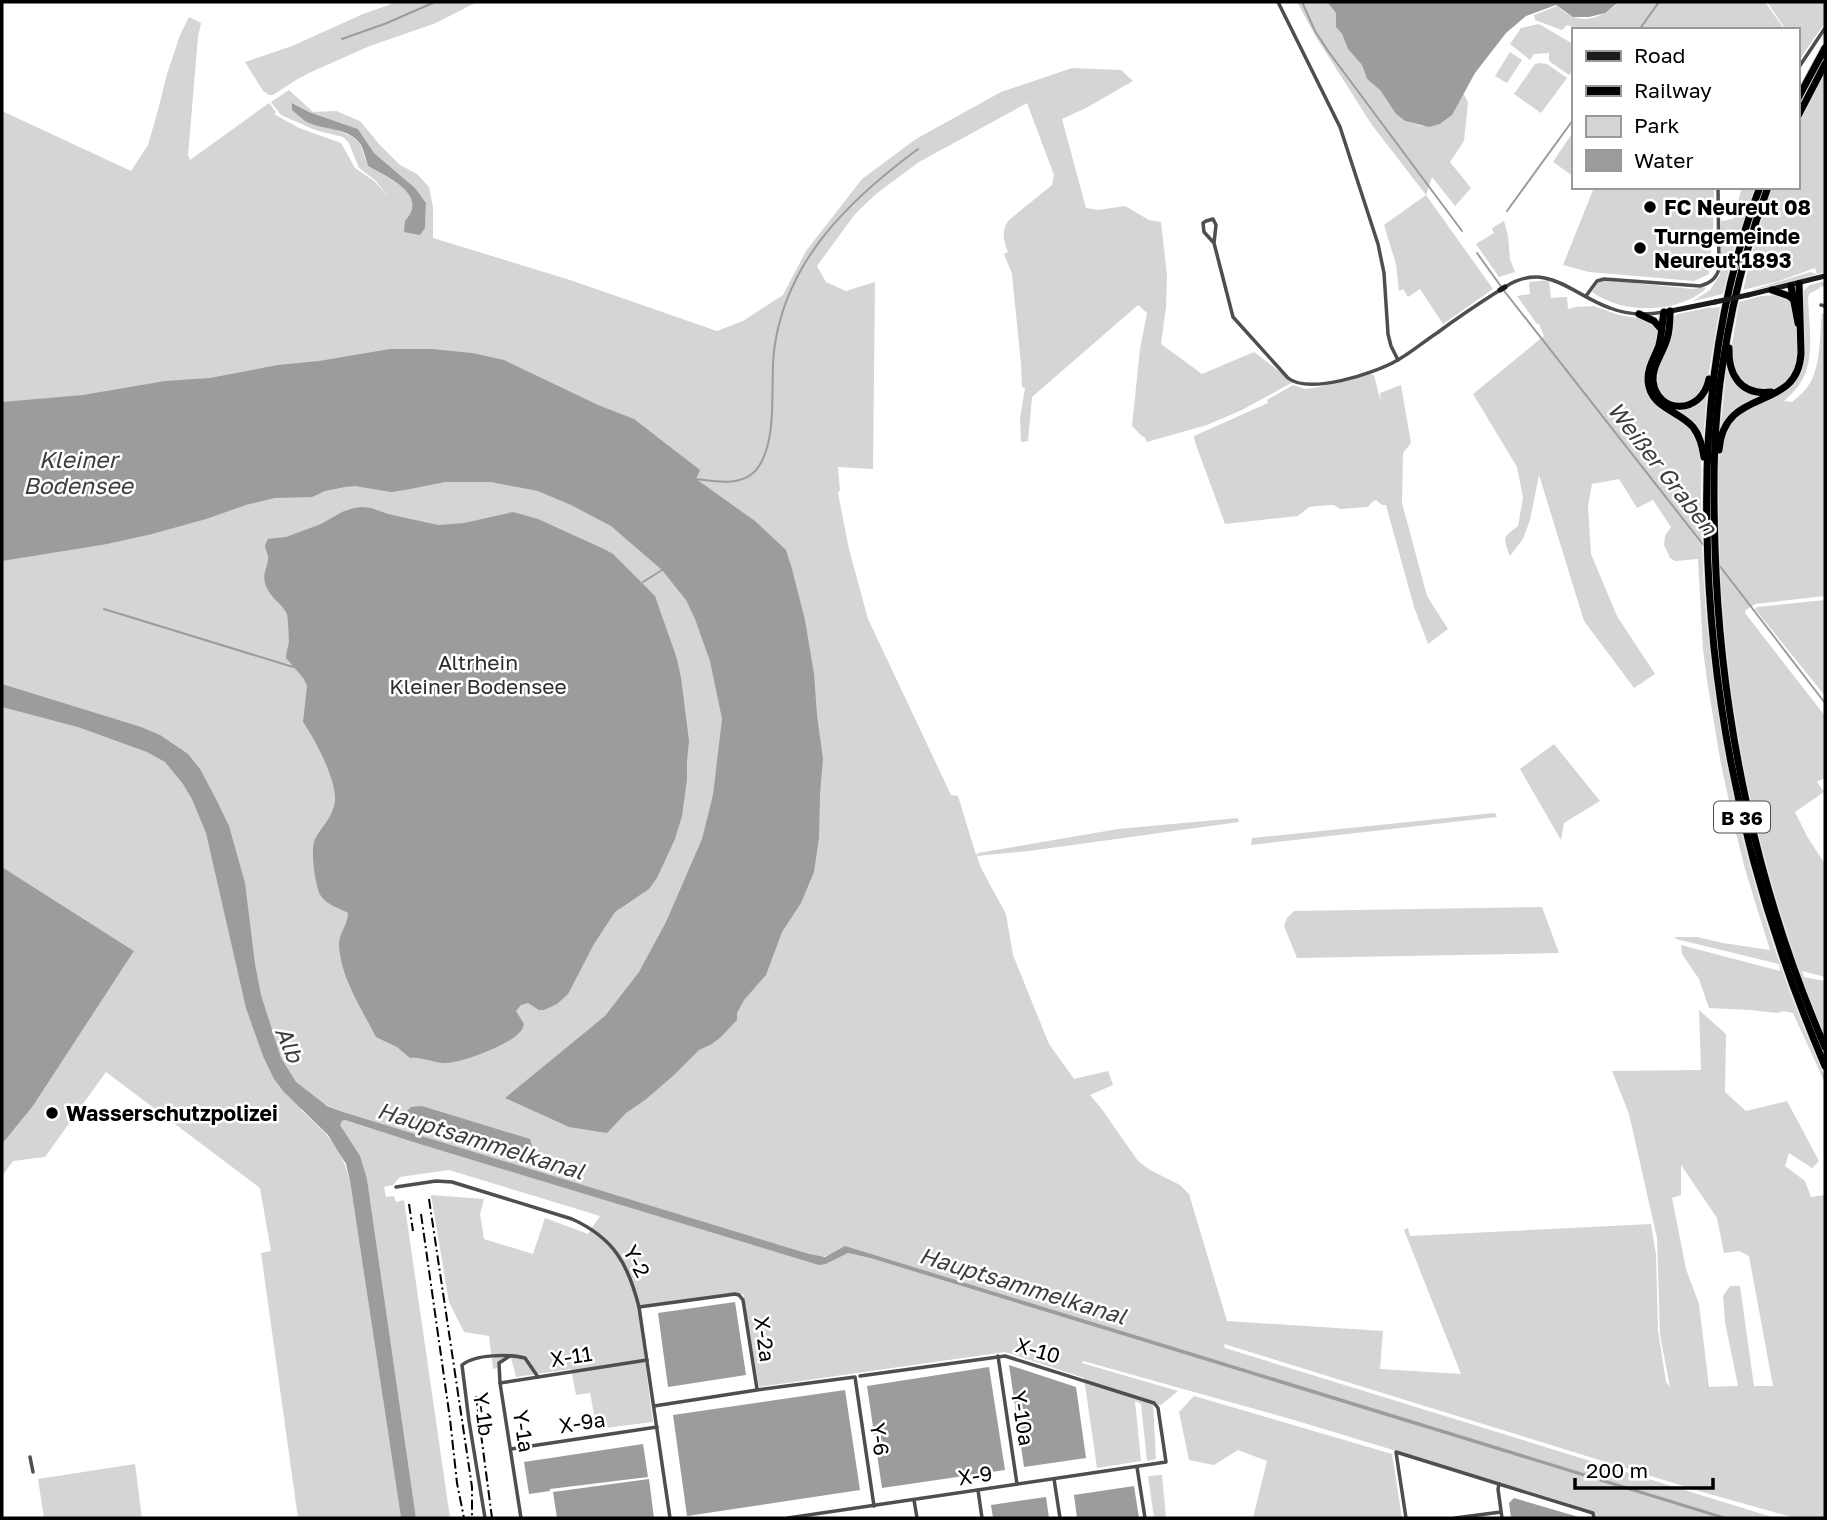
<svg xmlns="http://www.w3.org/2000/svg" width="1827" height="1520" font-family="'Golos Text',sans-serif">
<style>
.green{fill:#d5d5d5;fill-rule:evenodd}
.water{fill:#9c9c9c}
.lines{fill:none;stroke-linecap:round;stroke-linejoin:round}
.stream{stroke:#9c9c9c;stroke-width:2}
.highway-casing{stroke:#dbdbdb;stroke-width:9}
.street{stroke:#4e4e4e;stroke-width:3.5}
.secondary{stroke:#1b1b1b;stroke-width:5}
.highway{stroke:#000;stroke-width:7}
.rail{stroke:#000;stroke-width:2;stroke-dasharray:10 3.5 2 3.5;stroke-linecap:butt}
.secondary-bridge{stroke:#1b1b1b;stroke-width:5}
.poi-dot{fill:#000;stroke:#fff;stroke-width:2.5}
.labels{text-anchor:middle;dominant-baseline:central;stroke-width:5;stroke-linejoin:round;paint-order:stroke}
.shield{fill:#fff;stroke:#4c4c4c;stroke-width:2}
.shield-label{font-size:19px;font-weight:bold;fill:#000}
.poi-label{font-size:21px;font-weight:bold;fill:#000;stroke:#fff;text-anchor:start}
.park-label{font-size:21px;fill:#2c2c2c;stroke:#fff}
.street-label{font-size:21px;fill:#000;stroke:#fff}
.water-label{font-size:23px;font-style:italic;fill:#3d3d3d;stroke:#fff}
</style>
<rect width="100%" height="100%" fill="#fff"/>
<g class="green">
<path d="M397,2H477L436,23L370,46L311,72L296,80L273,95H269L263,91L245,62L292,46L363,14Z"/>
<path d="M1297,2H1327L1336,13V27L1342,34L1348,49L1362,65L1367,79L1380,90L1396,114L1405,121L1422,126L1440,124L1449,117L1463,93L1468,102L1464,141L1450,162L1471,188L1455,206L1432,177L1426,195L1493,289L1443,324L1420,289L1408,297L1403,289L1399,291L1396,264L1384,225L1426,195L1372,125L1316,37Z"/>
<path d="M1620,2H1765L1785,30H1574L1573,27L1567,25L1562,30L1535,20L1534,15L1557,6C1580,27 1598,20 1620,2Z"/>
<path d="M1767,2H1825V23L1803,54L1797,66V30H1786Z"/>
<path d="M189,17L201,23L198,37L188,155L190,160L269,103L276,112L274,114L299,128L341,143L355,168L374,181L389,197L375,180L359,168L349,143L343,137L315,130L281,115L271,102L289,90L313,112L336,111L360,121L379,144L400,165L417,174L429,187L433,207V238L570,280L717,331L743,321L783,295L806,251L862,179L916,139L1001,92L1072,68L1121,70L1133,81L1086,108L1062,119L1086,208L1098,210L1125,206L1149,220L1161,222L1167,276L1166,307L1161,344L1202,374L1254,352L1293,382L1242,410L1207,425L1147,442L1144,436L1143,437L1132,426L1140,349L1147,313L1138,305L1032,397L1028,441L1021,442L1020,418L1025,388L1022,387L1021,364L1012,274L1004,254L1008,252C1003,240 1001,230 1009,220L1052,185L1054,175L1027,103L919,162L876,194L855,214L817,266L826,282L846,291L875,282L873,469L838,467L840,490L838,493L849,549L868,619L951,795L958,796L976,855L978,853L1118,829L1238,818L1239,822L1029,851L977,856L981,868L1006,914L1013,955L1049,1044L1074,1079L1108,1071L1113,1085L1090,1095L1101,1108L1138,1161L1150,1170L1180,1185L1189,1194L1227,1321L1383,1331L1380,1369L1461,1374L1404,1230L1408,1228L1410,1236L1651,1224L1656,1255L1658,1330L1666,1382L1670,1387L1660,1335L1657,1238L1629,1114L1612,1071L1701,1070L1699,1010L1726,1034L1725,1092L1746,1111L1787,1101L1819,1161L1812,1168L1789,1153L1785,1166L1805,1181L1811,1197L1825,1195V1518H1795L1706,1493L1224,1344L1225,1348L1775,1518H1730L845,1248L829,1255L817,1258L343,1112L324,1104L301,1110C327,1134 341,1146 350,1181L401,1518H298L261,1253L271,1251L260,1188L106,1072L45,1157L13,1161L2,1176V1144L33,1106L134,951L2,867V111L131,171L148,145L158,110L167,74L180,35ZM293,103L309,112L358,129L374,153L415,188L426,203L425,228L411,214C413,209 414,203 411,197C406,186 379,173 368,166L360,144L353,137L335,129L322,127ZM1681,1165L1717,1218L1724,1253L1739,1251L1749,1256L1773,1386H1754L1740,1286H1730L1723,1296L1725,1322L1738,1386L1709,1387L1699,1304L1686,1269L1672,1198L1681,1195Z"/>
<path d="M1539,24L1573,44V70L1569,75L1549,61V53L1534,54L1530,60L1510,44L1521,28Z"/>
<path d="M1510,52L1522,60L1507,83L1495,76Z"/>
<path d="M1540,63L1547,64L1567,78L1541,113L1514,94L1535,64Z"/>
<path d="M1825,73V272L1799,280L1749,291L1810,272L1817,274L1815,268L1779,281L1743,290L1756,238L1772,187H1797V128Z"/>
<path d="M1573,132V176L1553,162Z"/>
<path d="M1589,187H1714L1713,232L1709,274L1694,281L1589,272L1563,265L1593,190Z"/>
<path d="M1742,187H1755L1735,245L1723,294L1693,301L1710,290L1720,275L1721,221L1733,219Z"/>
<path d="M1504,221L1508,236L1510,259L1515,272L1499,277L1476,244L1494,233L1492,228Z"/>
<path d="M1549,280L1551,298L1567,297L1568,309L1575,307L1594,306L1619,315L1649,320L1659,331L1646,382C1660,396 1694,424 1698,442C1704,464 1700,488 1701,511C1702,554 1704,598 1709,642C1724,791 1763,940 1825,1077V1083L1793,1013L1784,1011L1777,1013L1750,1010L1709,1008L1699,979L1682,954L1681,945L1780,971L1779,964L1676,939L1675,937H1697L1723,943L1770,950L1745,869L1734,825L1720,759L1707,680L1703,649L1698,559L1675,561L1670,558L1664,545L1665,536L1671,527L1653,500L1637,508L1619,479L1592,484L1588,506L1591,554L1617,616L1655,674L1634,688L1584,621L1539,475L1530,520L1523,539L1510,556C1503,537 1502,538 1518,526L1523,498L1517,467L1473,394L1544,336L1539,324H1537L1517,296L1530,294L1529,282Z"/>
<path d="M1603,280L1693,289L1705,287V290C1699,294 1692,299 1685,301C1656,313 1617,310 1592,292L1598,283Z"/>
<path d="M1825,281V287H1822L1820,285V288L1809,294L1808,298C1809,325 1816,362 1799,385C1795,391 1789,396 1784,401L1792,402C1796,398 1802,394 1805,390C1822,371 1819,337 1822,313L1825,314V596L1755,604L1746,610L1745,613L1825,716V778L1817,782L1824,792L1795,812L1808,838L1825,864V977L1802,971L1804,977L1825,981V1037C1757,871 1722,703 1719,527C1719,502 1715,453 1725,432C1739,403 1767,405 1789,388C1795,383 1797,377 1801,370L1804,290L1810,285Z"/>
<path d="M1779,295L1790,299C1796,325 1808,367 1780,386C1777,388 1775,390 1771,390C1764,391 1756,389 1749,388L1734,373L1731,350L1739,302L1761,296Z"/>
<path d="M1711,307V308L1720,307L1707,383L1693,401L1673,404L1661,395L1655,378L1672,318L1678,314Z"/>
<path d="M1666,318V337L1651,374L1652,384L1656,395L1664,403L1677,408L1691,407L1707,395L1703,440C1699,432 1694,423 1687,418C1667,404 1645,400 1651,370C1653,361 1658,354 1661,345C1664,336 1662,327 1666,318Z"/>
<path d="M1727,364L1733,378L1764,395L1752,401L1720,432Z"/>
<path d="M1370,374L1374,375L1381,403L1380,393L1401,385L1411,443L1403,453L1402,503L1427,596L1448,629L1428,644L1414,607L1386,505H1382L1376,500L1372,502L1368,507L1340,509L1336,506L1332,505L1317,506L1309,507L1298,516L1225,524L1195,442L1194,436L1268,403L1267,400L1293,385L1305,389L1319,387Z"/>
<path d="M1825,600V696L1755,609L1757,607Z"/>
<path d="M1554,744L1600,801L1564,823L1561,840L1520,769Z"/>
<path d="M1495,813L1497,817L1251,845L1252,838Z"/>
<path d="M1542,907L1559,953L1297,958L1284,926L1287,918L1294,911Z"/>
<path d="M345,1120L413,1142L819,1264H826L848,1253L870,1258L1719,1518H1596L1594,1511L1294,1420L1083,1361L1082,1363L1178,1391L1161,1405L1153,1404L1156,1459L1147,1461L1141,1404L1135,1401L1141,1461L1097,1468L1084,1378L1005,1352L759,1387L743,1294L638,1307L653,1422L597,1429L590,1393L576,1395L571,1369L516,1377L511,1358L499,1361L497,1368L493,1369L489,1336L464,1332L449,1302L431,1195L484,1199L480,1214L484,1239L533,1254L545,1218L588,1234L600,1216L449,1170L400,1177L393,1185L384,1187L386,1197L394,1196L396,1202L404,1200L450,1518H416L367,1179L340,1125V1122Z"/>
<path d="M1194,1396L1392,1454L1402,1518H1253L1267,1461L1238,1450L1214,1465L1189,1460L1179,1412Z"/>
<path d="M135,1464L142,1518H44L38,1479Z"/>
<path d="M1162,1475L1166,1518H1154L1148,1476Z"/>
</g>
<g class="water">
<path d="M1327,2H1619L1605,13L1589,17H1573L1556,5L1526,16L1506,33L1475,73L1452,115L1440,124L1429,127L1405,121L1396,114L1380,90L1367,79L1362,65L1348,49L1342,34L1336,27V13Z"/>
<path d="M292,103L309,112L358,129L374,153L415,188L426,203L425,228L420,235L404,232L405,221C430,195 387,177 368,166C366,160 364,151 361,145C349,126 322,131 305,121C301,118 297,114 292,110Z"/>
<path d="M390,349H432L472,353L504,360L598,405L634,419L700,470L696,479L755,521L786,550L792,569L805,620L814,674L817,715L823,759L820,794L819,838L814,872L801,903L782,932L766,975L744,1000L737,1013V1020L721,1037L712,1044L699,1050L674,1075L645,1100L626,1113L607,1133L569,1127L505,1098L605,1016L639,972L666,922L702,839L713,795L722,719L710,661L695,619L686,600L662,570L611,526L571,505L538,491L491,482H445L405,490L391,492L355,486L345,487L325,491L312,497L275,498L246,505L206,519L152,534L107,544L2,561V402L83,395L165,381L210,378L278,365L319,361Z"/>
<path d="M362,507L371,508L388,514L438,525L464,523L513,512L538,519L604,549L613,554L655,596L677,659L681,678L689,741L687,761V779L682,816L675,839L657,878L649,889L615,912L594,944L568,994L557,1004L544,1010H539L528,1003L521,1005L516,1011L524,1024C522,1029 523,1029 519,1033C509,1045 458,1065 443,1063C431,1062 422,1057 410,1058L397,1047L376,1037C362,1009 340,977 339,944C339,933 348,925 348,913C340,908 328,906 321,896C315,887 310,848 315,839C322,826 333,817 335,801C337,781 315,739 303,722L307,686L304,679L286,658C286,652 288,648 289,642C289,640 288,616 287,614C283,604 269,598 265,583C262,573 269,565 268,556C267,552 265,549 265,545L268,539L286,537L321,524L342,512L354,508Z"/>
<path d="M2,684L141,727L160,735L188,754L200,769L216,799L229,826L245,883L255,964L261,995L281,1058L296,1082L327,1106L343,1112L809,1254L825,1257L845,1246L1730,1518H1719L870,1258L848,1253L826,1264L819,1265L413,1142L345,1120L342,1121L340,1125L360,1156L367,1179L416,1518H401L350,1181L346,1164L328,1135L284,1092L274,1079L263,1056L246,1008L206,833L192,799L183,784L165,762L147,752L78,727L2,707Z"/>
<path d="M2,867L134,951L33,1106L2,1144Z"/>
<path d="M422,1106L530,1139L533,1149L519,1151L402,1116L411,1107Z"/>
<path d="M735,1302L746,1375L668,1387L658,1313Z"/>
<path d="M1009,1365L1076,1387L1086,1458L1024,1467Z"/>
<path d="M989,1367L1005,1470L882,1488L867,1386Z"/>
<path d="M845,1390L860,1490L687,1516L673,1415Z"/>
<path d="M643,1444L648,1477L550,1489V1491L529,1494L524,1462Z"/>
<path d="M649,1479L654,1518H557L553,1492Z"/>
<path d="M1134,1486L1139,1518H1077L1074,1495Z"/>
<path d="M1046,1497L1049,1518H993L991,1505Z"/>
<path d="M1514,1498L1582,1518H1511L1509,1503Z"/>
</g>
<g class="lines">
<g class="stream">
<path d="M1302,2L1315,31L1328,51L1462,231"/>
<path d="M1639,30L1659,2"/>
<path d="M342,39L387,23L435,2"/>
<path d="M1507,211L1573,120"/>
<path d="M1477,253L1505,292L1705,547"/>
<path d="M696,479C717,482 746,487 759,466C778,437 770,386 774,351C785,261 849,200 918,149"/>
<path d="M1719,565L1825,703"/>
<path d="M643,582L662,570"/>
<path d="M104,609L293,667"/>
</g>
<defs>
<g id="highway">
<path d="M1797,100L1825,48"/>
<path d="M1797,118L1825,64"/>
<path d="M1760,187C1718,297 1704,414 1707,531C1710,716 1752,896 1825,1066"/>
<path d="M1768,187C1747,244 1732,302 1723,362C1713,423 1713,486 1715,547C1720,718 1757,890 1825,1047"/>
<path d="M1791,286L1798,323"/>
<path d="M1772,290L1789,296L1794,300"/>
<path d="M1670,311C1670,320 1670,330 1667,339C1663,353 1652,366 1653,381C1657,415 1702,415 1709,379"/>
<path d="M1664,312C1662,323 1662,334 1659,345C1655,357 1647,368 1648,381C1650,408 1678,410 1693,427C1700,436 1702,446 1704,457"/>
<path d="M1639,314L1654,321L1661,329"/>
<path d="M1729,348C1728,375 1741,396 1771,392"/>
<path d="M1719,450C1724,384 1798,414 1801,353L1799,284"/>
</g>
</defs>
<use href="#highway" class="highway-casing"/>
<g class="street">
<path d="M1278,2L1340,127L1378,244L1384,273L1388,334L1391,346L1398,360"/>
<path d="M1797,70L1825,28"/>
<path d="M1214,243L1204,232L1203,223L1206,221L1213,219L1216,225L1214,243L1233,317L1288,378C1309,395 1375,373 1396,361C1411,353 1423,342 1437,333C1457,318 1478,304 1500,290"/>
<path d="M1505,287C1547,260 1572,295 1610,308C1627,315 1646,315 1664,312"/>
<path d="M1586,296L1597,281L1604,279L1700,286C1710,283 1716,279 1719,269L1718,187"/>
<path d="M1821,305L1825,306"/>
<path d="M396,1187L436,1181L452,1182L572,1219C614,1238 628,1264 639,1307L670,1518"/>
<path d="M639,1307L735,1294L739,1295L743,1300L757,1389"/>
<path d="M510,1356L499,1363L500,1383L521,1518"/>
<path d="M998,1356L1017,1484"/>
<path d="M500,1383L647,1360"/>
<path d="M654,1406L757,1390L855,1377L874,1506"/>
<path d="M511,1449L657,1427"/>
<path d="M30,1457L33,1472"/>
<path d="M1137,1467L1145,1518"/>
<path d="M1054,1479L1060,1518"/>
<path d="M978,1490L982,1518"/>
<path d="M914,1500L917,1518"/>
<path d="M485,1518L469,1421L462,1365C475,1354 509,1354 525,1358L538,1377"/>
<path d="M788,1518L1166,1462L1158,1408L1154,1403L1005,1356L860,1376"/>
<path d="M1406,1518L1396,1452L1499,1484"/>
<path d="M1455,1518L1501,1512"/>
<path d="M1502,1518L1498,1489L1499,1484L1593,1513L1594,1518"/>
</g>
<g class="secondary">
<path d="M1500,290L1505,287"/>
<path d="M1748,295L1825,276"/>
<path d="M1666,312L1715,302"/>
</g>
<use href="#highway" class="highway"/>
<g class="rail">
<path d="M429,1199L472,1487V1518"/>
<path d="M409,1204L413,1231"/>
<path d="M421,1214L450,1419L457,1483L464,1518"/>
<path d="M476,1396L492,1518"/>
</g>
<path class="secondary-bridge" d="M1715,302L1748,295"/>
</g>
<g class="poi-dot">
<circle cx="1650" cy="207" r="7"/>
<circle cx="1640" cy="248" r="7"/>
<circle cx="52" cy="1113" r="7"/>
</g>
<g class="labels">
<rect class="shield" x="1714" y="801.5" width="56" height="31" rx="5"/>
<g class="shield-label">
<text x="1742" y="817">B 36</text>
</g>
<g class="poi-label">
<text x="1664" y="207">FC Neureut 08</text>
<text x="1654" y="236">Turngemeinde<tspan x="1654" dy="24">Neureut 1893</tspan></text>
<text x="66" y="1113">Wasserschutzpolizei</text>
</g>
<g class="park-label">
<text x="478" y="662">Altrhein<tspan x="478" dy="24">Kleiner Bodensee</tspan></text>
</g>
<g class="street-label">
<text transform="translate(637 1261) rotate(62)">Y-2</text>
<text transform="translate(765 1339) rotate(82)">X-2a</text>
<text transform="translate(1038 1350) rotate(16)">X-10</text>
<text transform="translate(571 1356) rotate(-9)">X-11</text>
<text transform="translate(484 1414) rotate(82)">Y-1b</text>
<text transform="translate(1023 1418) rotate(81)">Y-10a</text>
<text transform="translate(582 1422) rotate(-9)">X-9a</text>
<text transform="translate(524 1431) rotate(81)">Y-1a</text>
<text transform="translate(880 1439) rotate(82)">Y-6</text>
<text transform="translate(975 1475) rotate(-9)">X-9</text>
</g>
<g class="water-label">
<text x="78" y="459">Kleiner<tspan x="78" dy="26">Bodensee</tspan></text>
<text transform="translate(1663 468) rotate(52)">Weißer Graben</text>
<text transform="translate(290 1044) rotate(67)">Alb</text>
<text transform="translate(481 1140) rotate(17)">Hauptsammelkanal</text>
<text transform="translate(1023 1285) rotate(17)">Hauptsammelkanal</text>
</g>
</g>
<rect width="1827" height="1520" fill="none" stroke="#000000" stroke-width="7"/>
<rect x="1572" y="28" width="228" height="161" fill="#ffffff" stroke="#999999" stroke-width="2"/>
<rect x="1586" y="51" width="35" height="10" fill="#1b1b1b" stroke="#999999" stroke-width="2"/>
<text x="1634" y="63" font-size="21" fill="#000000">Road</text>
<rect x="1586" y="86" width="35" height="10" fill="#000000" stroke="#999999" stroke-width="2"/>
<text x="1634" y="98" font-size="21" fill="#000000">Railway</text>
<rect x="1586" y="116" width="35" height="21" fill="#d5d5d5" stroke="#999999" stroke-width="2"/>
<text x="1634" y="133" font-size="21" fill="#000000">Park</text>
<rect x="1586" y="150" width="35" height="21" fill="#9c9c9c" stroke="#999999" stroke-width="2"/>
<text x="1634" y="168" font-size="21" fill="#000000">Water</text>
<path d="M1575 1478v10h138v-10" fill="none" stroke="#000000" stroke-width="3.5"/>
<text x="1586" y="1478" font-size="21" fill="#000000" stroke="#ffffff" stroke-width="5" paint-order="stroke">200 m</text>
</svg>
